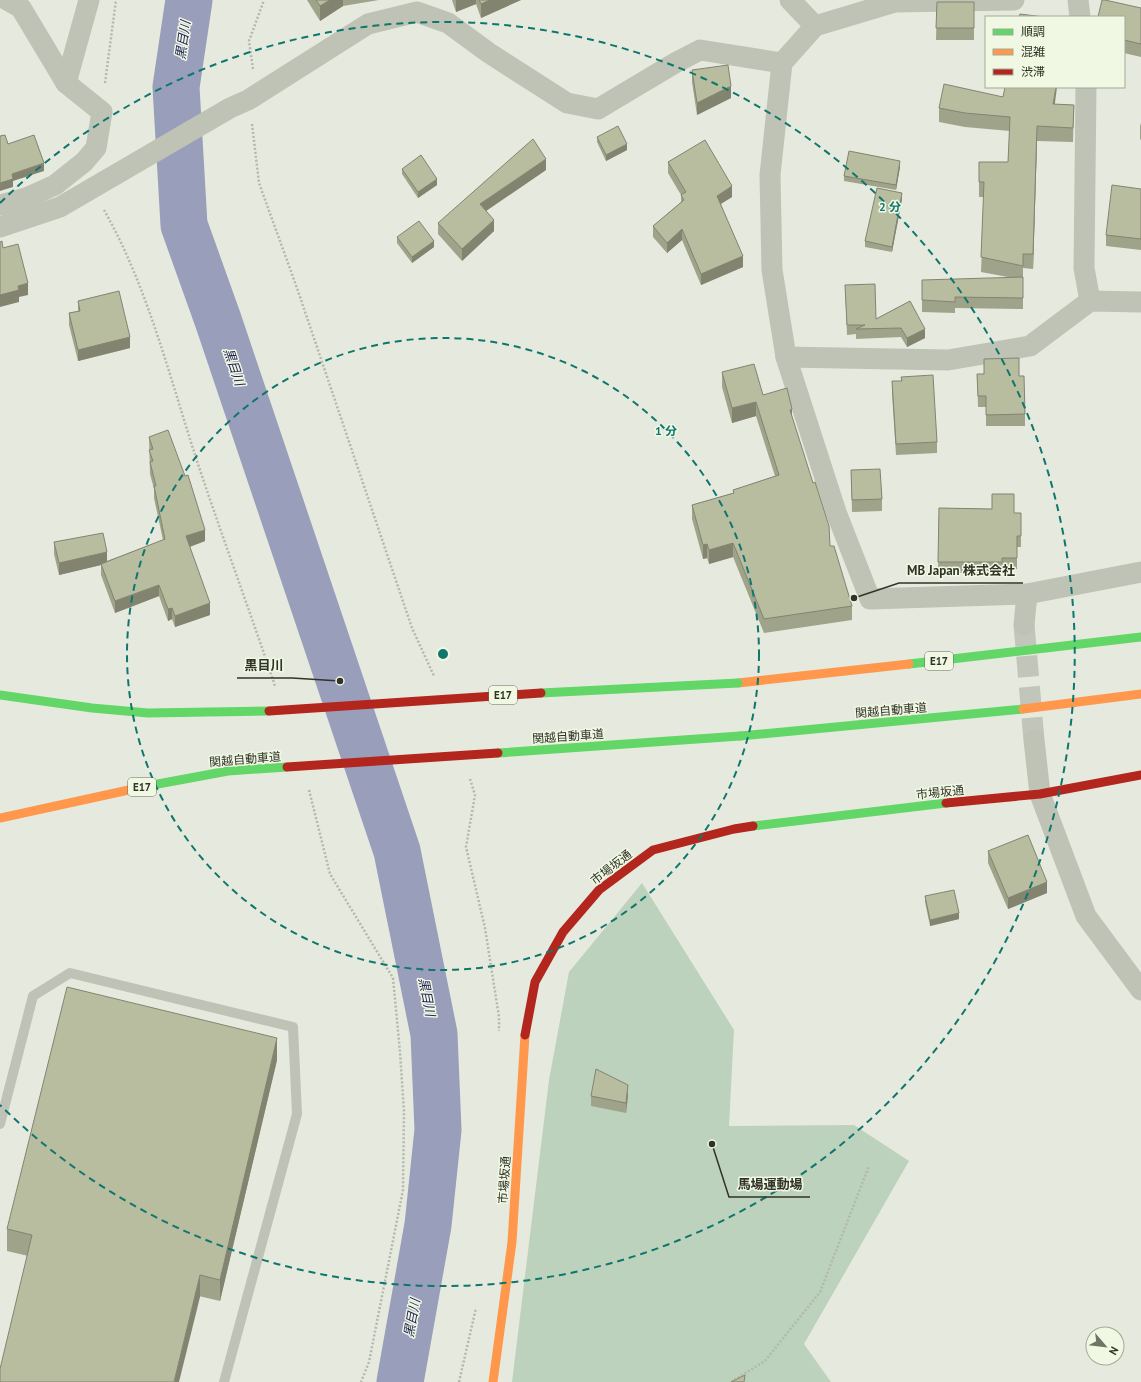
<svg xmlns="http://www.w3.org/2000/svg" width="1141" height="1382" font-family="'PT Sans','Noto Sans JP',sans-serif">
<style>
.green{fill:#bcd2bc}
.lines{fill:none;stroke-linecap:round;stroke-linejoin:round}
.river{stroke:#999ebb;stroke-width:47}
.street-tunnel{stroke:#c2c5b9;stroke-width:21;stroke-dasharray:21 10;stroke-linecap:butt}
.path{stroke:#b4b8ab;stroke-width:2.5;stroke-dasharray:2 2;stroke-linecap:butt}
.lane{stroke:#bfc3b6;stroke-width:10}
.street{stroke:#bfc3b6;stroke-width:21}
.fast{stroke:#63d668;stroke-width:9}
.slow{stroke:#ff974d;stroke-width:9}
.jam{stroke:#b3261e;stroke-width:9}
.fast-bridge{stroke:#63d668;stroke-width:9}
.jam-bridge{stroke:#b3261e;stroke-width:9}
.wall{fill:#9fa38a}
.shaded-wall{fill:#828470}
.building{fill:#b9bda0;stroke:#828470}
.ring{fill:none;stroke:#0f766e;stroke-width:2;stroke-dasharray:7 5}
.labels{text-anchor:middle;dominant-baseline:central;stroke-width:3;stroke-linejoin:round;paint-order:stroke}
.shield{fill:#f0f8e4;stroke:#6a6e5f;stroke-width:1}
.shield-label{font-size:11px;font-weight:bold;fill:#313326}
.street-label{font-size:12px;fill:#313326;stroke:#f0f8e4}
.water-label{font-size:13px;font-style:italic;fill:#1d2153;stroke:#f0f8e4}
.centre{fill:#0f766e;stroke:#f0f8e4;stroke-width:2}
.ring-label{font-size:12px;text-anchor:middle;font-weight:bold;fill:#0f766e;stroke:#f0f8e4;stroke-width:3;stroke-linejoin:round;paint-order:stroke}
.leader{fill:none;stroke:#313326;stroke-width:1.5}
.callout-dot{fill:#313326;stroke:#f0f8e4;stroke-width:1.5}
.callout-label{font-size:13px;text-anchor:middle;font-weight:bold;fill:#313326;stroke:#f0f8e4;stroke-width:3;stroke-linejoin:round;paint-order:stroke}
</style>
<rect width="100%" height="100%" fill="#e6eade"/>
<path class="green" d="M642,883L734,1030L729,1126L854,1125L909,1161L804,1344L831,1382H512L549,1080L569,972Z"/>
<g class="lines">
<path class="river" d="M189,0L176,87L184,225L218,320L397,851L434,1034L438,1130L428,1225L400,1382"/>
<path class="street-tunnel" d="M1024,625L1034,740"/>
<g class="path">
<path d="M253,69L249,41L264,0"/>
<path d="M105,83L116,0"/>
<path d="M252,124L259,183L297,288L412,628L434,676"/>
<path d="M104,210C149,289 171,383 200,470C224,542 251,614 275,686"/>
<path d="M470,779L475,795L466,847L485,928L499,1017V1031"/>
<path d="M309,790L330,874L393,978L400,1052L404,1112L403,1190L369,1362L361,1382"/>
<path d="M459,1382L476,1308"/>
<path d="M731,1382L765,1361L820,1292L869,1166"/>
</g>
<path class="lane" d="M0,1124L33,996L70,973L293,1027L297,1114L224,1382"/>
<g class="street">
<path d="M790,0L815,26"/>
<path d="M1014,0L895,2L815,26L782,63L770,175L772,270L786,357L836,512L870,599L1027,594L1141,572"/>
<path d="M1078,0L1080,17"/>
<path d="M66,83L89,0"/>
<path d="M1086,87L1084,268L1090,301"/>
<path d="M0,205L26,198L55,185L84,162L96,148L102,112L66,83L21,8L7,0"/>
<path d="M0,227L60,207L230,108L248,100L368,24L417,12L448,23L489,53L567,103L598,109L675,63L700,50L782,63"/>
<path d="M786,357L948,360L1030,346L1090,301L1141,302"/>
<path d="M1024,625L1027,594"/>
<path d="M1034,740L1040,794L1086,916L1141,990"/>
</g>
<g class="fast">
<path d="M909,664L1141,637"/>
<path d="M0,695L92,708L148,713L269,711"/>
<path d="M740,736L1023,709"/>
<path d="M147,786L228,771L287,767"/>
<path d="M753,826L946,803"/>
</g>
<g class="slow">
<path d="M738,683L909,664"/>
<path d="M1023,709L1141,694"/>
<path d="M0,818L147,786"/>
<path d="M493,1382L512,1242L525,1035"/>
</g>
<g class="jam">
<path d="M946,803L1040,794L1141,775"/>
<path d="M525,1035L535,982L563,932L599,890L653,850L734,829L753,826"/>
</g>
<g class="fast-bridge">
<path d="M541,693L738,683"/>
<path d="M498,753L740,736"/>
</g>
<g class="jam-bridge">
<path d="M269,711L541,693"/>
<path d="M287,767L498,753"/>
</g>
</g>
<g class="wall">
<path d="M307,0H379L343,6L320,21Z"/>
<path d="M452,0H521L481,18L476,4L456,12Z"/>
<path d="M937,2H974V40H936Z"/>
<path d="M1141,8V57L1124,53V17Z"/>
<path d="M692,70L731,98L697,115L692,82Z"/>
<path d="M1003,97L1055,104L1074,105L1073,142L1037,141L1033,269L1023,268V309L955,308V313L922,312V300L1008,277L981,272L984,197H979V182L1008,162L1010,131L965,127L939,122V108Z"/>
<path d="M1141,123V140L1140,139V126Z"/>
<path d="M597,137L627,150L606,161L597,142Z"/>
<path d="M668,162L732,197L721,204L743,267L701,285L682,240L667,253L653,237V226L681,202V195L668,173Z"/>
<path d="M900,167L896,190L844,181V176Z"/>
<path d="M402,169L437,185L418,198L402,174Z"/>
<path d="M546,170L486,211L494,231L462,261L438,234V223Z"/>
<path d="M1141,189V250L1106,246V235Z"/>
<path d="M902,199L892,252L865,247V241Z"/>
<path d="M397,237L434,247L412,263L397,243Z"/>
<path d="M845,285L876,319L910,301L925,338L907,347L901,337L856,339V334L847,335Z"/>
<path d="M78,301L130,348L78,361L69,325V313L78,311Z"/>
<path d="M722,372L763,395L792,417L830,546L852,606V620L764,633L733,557L709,564L707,558L703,559L692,519V505L733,493V490L775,476L756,416L732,423L722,387Z"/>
<path d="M977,374L1019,376L1025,414V426H986V407H978Z"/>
<path d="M901,377L937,442V453L896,455L892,393V381H901Z"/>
<path d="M149,437L205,541L190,547L210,615L175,627L172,619L168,621L159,596L115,613L101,575V565L59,575L54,554V542L107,561L163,540L154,498V489L150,474Z"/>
<path d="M851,470L882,499V511L852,512Z"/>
<path d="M939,508L992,509L1014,513H1021V547H1017V569H1002V573H938Z"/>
<path d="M988,851L1047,893L1008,909L988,863Z"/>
<path d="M925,896L959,919L930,926L925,902Z"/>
<path d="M277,1060L220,1301L7,1251V1229Z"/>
<path d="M628,1095L626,1113L591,1106V1096Z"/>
</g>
<g class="shaded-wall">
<path d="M330,0H343V6L320,21V6Z"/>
<path d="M456,0H476V4L456,12Z"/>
<path d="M490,0H521L481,18V4Z"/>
<path d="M731,86V98L697,115V103Z"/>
<path d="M1056,87H1057L1053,118V104Z"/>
<path d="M1037,126V141L1033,269V254Z"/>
<path d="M627,144V150L606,161V155Z"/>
<path d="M546,159V170L480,215V204Z"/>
<path d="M900,161V167L896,190V185Z"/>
<path d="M44,163V171L13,181V187L0,191V183L12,174Z"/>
<path d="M437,179V185L418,198V192Z"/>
<path d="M732,186V197L717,206V196Z"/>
<path d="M902,193V199L892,252V247Z"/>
<path d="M494,220V231L462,261V249Z"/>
<path d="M682,229V240L667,253V243Z"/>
<path d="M434,241V247L412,263V257Z"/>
<path d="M743,256V267L701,285V274Z"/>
<path d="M28,283V295L19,297V302L0,307V295L18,286Z"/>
<path d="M925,329V338L907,347V338Z"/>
<path d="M130,337V348L78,361V350Z"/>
<path d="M756,402V416L732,423V408Z"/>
<path d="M792,409V424L790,410Z"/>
<path d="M205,530V541L186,548V536Z"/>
<path d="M733,543V557L709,564V550Z"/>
<path d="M707,544V558L703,559V545Z"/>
<path d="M107,552V564H101V565L59,575V563Z"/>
<path d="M159,585V596L115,613V601Z"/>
<path d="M210,603V615L175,627V616Z"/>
<path d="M172,608V619L168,621V609Z"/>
<path d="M1047,882V893L1008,909V898Z"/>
<path d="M959,913V919L930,926V920Z"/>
<path d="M277,1038V1060L220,1301V1280Z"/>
<path d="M628,1085V1095L626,1113V1103Z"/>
<path d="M200,1275V1297L179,1382H174Z"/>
</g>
<g class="building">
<path d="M316,0H330L320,6Z"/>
<path d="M479,0H490L481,4Z"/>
<path d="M1102,0H1105L1141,8V44L1124,40V17H1098Z"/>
<path d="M937,2H974V28H936Z"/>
<path d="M1020,14L1044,17H1019Z"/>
<path d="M728,65L731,86L697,103L692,70Z"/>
<path d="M944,84L1003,97L1005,87H1056L1053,104L1074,105L1073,128L1037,126L1033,254H1023V266L981,257L984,182H979V162H1008L1010,117L965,113L939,108Z"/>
<path d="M618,126L627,144L606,155L597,137Z"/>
<path d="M5,135L8,144L34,135L44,163L12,174L13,179L0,183V136Z"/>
<path d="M533,139L546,159L480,204L494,220L462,249L438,223Z"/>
<path d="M705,140L732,186L717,196L743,256L701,274L682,229L667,243L653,226L684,200L681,195L686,192L668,162Z"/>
<path d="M849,151L900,161L896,185L844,176Z"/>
<path d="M421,155L437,179L418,192L402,169Z"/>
<path d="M1112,185L1141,189V239L1106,235Z"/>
<path d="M877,188L902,193L892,247L865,241Z"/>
<path d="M419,221L434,241L412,257L397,237Z"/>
<path d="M2,241L3,248L18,244L28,283L18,286L19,290L0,295V242Z"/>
<path d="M1023,277V298L955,297V302L922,300V280Z"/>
<path d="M875,284L876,319L910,301L925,329L907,338L901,328L856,329L865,325H847L845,285Z"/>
<path d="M119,291L130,337L78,350L69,313L80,311L78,301Z"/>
<path d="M1019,358V376H1024L1025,414L986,415V396H978L977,374H984V359Z"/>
<path d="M754,364L763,395L787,388L792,409L790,410L813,483L815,482L829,526L830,546H834L852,606L764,619L733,543L709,550L707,544L703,545L692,505L734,493L733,490L779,475L756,402L732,408L722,372Z"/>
<path d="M933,375L937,442L896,444L892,381H902L901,377Z"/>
<path d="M168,430L185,476L188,475L205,530L186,536L210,603L175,616L172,608L168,609L159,585L115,601L101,564L165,539L154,486H156L150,462L153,461L149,450L153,449L149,437Z"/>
<path d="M880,469L882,499L852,500L851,470Z"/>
<path d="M992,494H1014V513H1021V536H1017V558H1002V562H938L939,508L992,509Z"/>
<path d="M103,533L107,552L59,563L54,542Z"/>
<path d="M1028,835L1047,882L1008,898L988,851Z"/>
<path d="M954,890L959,913L930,920L925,896Z"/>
<path d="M67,987L277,1038L220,1280L200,1275L174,1382H0V1369L32,1235L7,1229Z"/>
<path d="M596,1069L628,1085L626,1103L591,1096Z"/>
<path d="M745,1375L744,1382H731Z"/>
</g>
<g class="ring">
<circle cx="443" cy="654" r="316"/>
<path d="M0 203A632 632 0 1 1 0 1105"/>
</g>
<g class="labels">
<g class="shield">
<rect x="925" y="652" width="28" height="18" rx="3"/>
<rect x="489" y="686" width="28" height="18" rx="3"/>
<rect x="128" y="778" width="28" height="18" rx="3"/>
</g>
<g class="shield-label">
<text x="939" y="661">E17</text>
<text x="503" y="695">E17</text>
<text x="142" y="787">E17</text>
</g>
<g class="street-label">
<text transform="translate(891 710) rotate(-5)">関越自動車道</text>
<text transform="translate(568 736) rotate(-4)">関越自動車道</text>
<text transform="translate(245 759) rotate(-5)">関越自動車道</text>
<text transform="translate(940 792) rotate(-6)">市場坂通</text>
<text transform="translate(611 867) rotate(-38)">市場坂通</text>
<text transform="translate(504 1180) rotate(-86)">市場坂通</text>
</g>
<g class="water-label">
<text transform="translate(183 40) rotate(-82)">黒目川</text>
<text transform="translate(234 367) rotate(71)">黒目川</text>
<text transform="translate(427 997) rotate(79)">黒目川</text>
<text transform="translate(412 1318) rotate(-80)">黒目川</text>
</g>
</g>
<circle cx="443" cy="654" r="6" class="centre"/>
<g class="ring-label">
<text x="890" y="211">2 分</text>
<text x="666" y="435">1 分</text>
</g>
<path class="leader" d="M854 598L899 583H1023M340 681L292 678H237M712 1144L729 1197H810"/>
<g class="callout-dot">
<circle cx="854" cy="598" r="4"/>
<circle cx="340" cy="681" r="4"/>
<circle cx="712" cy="1144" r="4"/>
</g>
<g class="callout-label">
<text x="961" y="575">MB Japan 株式会社</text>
<text x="264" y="670">黒目川</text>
<text x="770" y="1189">馬場運動場</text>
</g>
<rect x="985" y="16" width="140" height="72" fill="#f0f8e4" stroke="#a4a998"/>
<rect x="993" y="29" width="20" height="6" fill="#63d668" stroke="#a4a998"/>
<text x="1021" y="36" font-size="12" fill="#313326">順調</text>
<rect x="993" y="49" width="20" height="6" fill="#ff974d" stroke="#a4a998"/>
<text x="1021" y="56" font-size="12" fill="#313326">混雑</text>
<rect x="993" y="69" width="20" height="6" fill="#b3261e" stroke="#a4a998"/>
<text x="1021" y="76" font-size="12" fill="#313326">渋滞</text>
<g transform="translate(1105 1346) rotate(118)"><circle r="19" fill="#f0f8e4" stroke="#a4a998"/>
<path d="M0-3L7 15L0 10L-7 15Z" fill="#707366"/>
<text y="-6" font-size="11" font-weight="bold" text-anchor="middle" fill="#313326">N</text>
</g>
</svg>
